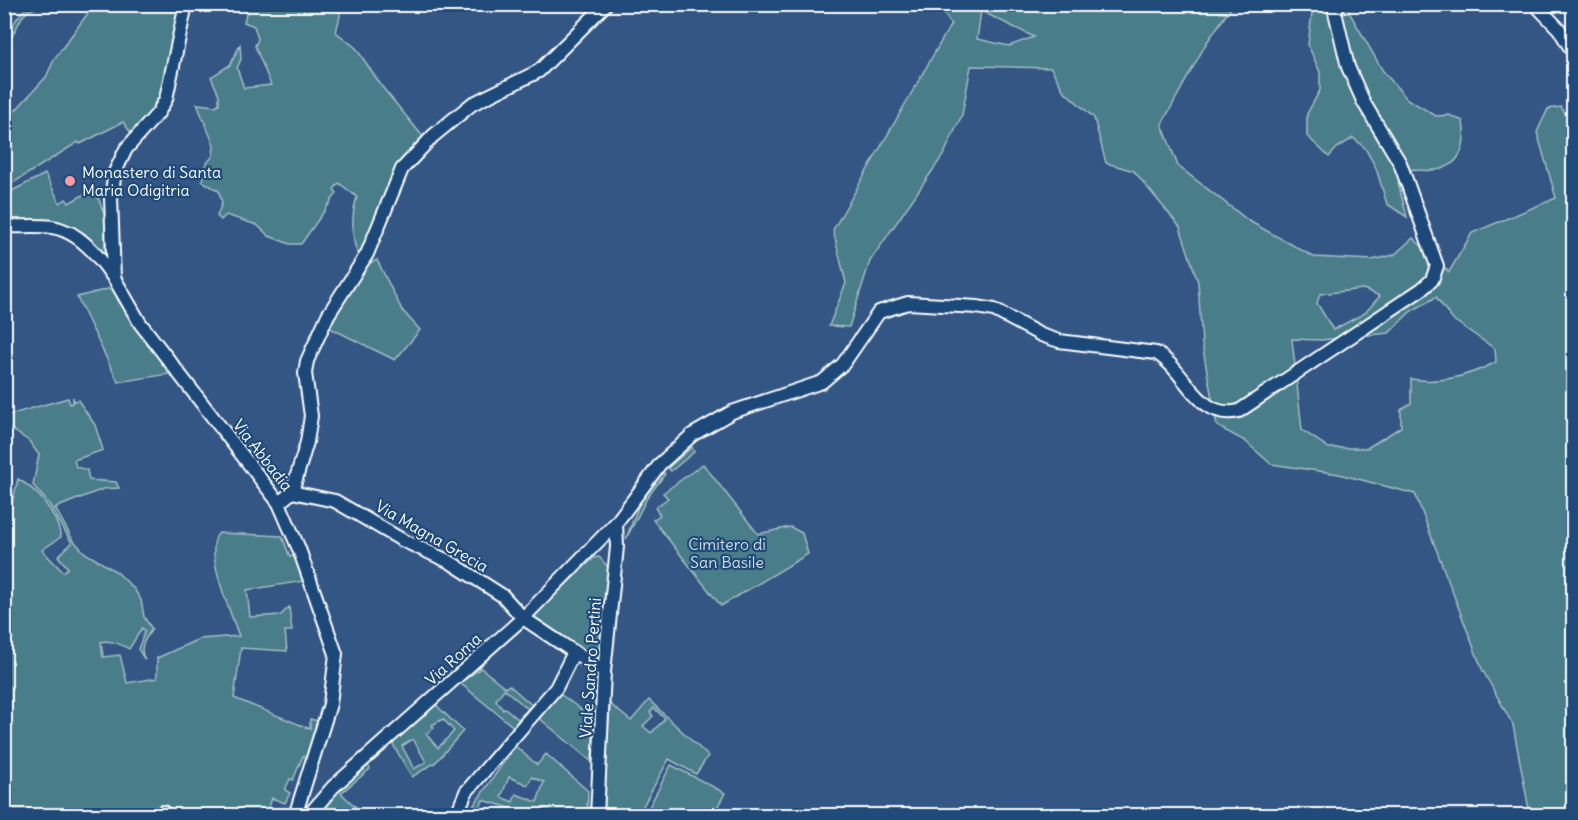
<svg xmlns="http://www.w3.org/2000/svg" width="1578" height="820" font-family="Delius,sans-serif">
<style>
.green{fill:#4a7d89;stroke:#a4bec4;stroke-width:1.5;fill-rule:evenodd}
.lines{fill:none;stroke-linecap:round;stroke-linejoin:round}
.minor-casing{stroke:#fff;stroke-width:16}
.minor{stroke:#1f4a7a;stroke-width:12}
.poi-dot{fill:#ff9aa2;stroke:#1f4a7a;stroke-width:2}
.labels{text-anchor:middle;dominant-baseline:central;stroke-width:4.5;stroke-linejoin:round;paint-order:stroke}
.poi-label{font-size:16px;fill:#fff;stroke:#1f4a7a;text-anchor:start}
.street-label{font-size:16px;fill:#fff;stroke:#1f4a7a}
.park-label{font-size:16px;fill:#d2dee2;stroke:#1f4a7a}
</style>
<rect width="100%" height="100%" fill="#345685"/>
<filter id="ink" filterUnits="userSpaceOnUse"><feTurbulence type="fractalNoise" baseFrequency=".0167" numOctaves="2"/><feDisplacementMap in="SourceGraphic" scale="12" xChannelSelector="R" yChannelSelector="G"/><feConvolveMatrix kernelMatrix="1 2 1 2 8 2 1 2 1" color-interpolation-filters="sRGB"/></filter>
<g filter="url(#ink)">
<g class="green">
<path d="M1318,4L1345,5L1383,71L1407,99L1436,116L1449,115L1463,121C1469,159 1450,176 1413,169L1398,183L1407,217L1387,204L1376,168L1365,148L1353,138L1337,148L1329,157L1307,136V114L1320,90V72L1308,45L1312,13Z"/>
<path d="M27,5H43L28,11L22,17L5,50C4,36 17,15 28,7Z"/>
<path d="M94,5H183L166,96L154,103L157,109L135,132L131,133L123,122L80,144L78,142L5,188L4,123L46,77L55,58Z"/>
<path d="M248,5H339L340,16L336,32L356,48L383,88L425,139L360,258C351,244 351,214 357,197L339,183L334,189L337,193L301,244H290L269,236L257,225L226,215L221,220L217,216L222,203L219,191L202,181L205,165L213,156L214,145L197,104L215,106L219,104V95L211,77L230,65L240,45L241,59L237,68L244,88L271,85L255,46L258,39L254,26L244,22Z"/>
<path d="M938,5H1233L1207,42L1162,124L1178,166L1249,221L1314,257L1372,260L1394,255L1413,238L1449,272L1472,233L1556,198L1537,132L1548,109L1561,107L1574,127L1573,815H1530L1513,725L1482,669L1415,494L1339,474L1271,464L1245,441L1217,426L1202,344L1198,282L1180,227L1134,171L1106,163L1094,118L1063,90L1051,68L971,66L962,115L944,154L870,261L849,327L829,326L846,283L833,230L951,24ZM981,11L1034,37L1009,46L977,39ZM1363,289L1380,296L1365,313L1333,330L1317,303L1320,294ZM1436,297L1452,319L1495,349L1496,362C1469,376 1441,384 1411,379V403L1401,410V427L1367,448H1329L1302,430L1292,339L1321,340L1389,333L1410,312Z"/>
<path d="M45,174L60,203L66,199L69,203L95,188L105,217V253L80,234L56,221H5L4,195Z"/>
<path d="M377,260L402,310L420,330L395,360L326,326L365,265Z"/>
<path d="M112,288L119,302L176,373L118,382L77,297Z"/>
<path d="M73,397L74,401L78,400L95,425L103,450L74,460L76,467L87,470L89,480L116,482L119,488L103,489L55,508L73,540L85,553L117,572L134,589L141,600L144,617L152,629C145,639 138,648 145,660L138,649L145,631L142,628L129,649C123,645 109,639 101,642L103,657L120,655L127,683L157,678V658L199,639L239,636C232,616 202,548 219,533L282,536L290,557L296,555L304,581L247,590L250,617L281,615L289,607L292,631H285L287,651L241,648L234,698L310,729V719L322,722L309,759L303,756L293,780L290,779L285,790L290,793L285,803L272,798L266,816L5,815L4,521L7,524L18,479C39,491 56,513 61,537L42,550L63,572L68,568L58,556L72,543L49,504L33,485L39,455L29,441L5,425V416L68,398L70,404L73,403Z"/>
<path d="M692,447L694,452L671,471L668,468Z"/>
<path d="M703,464L758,534L790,527L802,533L808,554L721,606L653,520L660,515L655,508L668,498L663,493Z"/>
<path d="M662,472L665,474L647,498L626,539L639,504Z"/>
<path d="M599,557L609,568L603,662L530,619L594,558Z"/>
<path d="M481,668L506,688L509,685L534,707L516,729L460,683ZM504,689L528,709L518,719L505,708L503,710L496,700Z"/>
<path d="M560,694L594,719L592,762L539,718Z"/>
<path d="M649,700L708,756L696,774L669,759L638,815H603L610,704L631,721ZM654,708L665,719L651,733L643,726L653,716L650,712Z"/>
<path d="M436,705L463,731L436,762L412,777L392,743ZM443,719L454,731L438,748L426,734L434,728L432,725ZM413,739L426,762L414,769L402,746Z"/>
<path d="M515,746L537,765L546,754L588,791L587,815H562L543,809L539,815H519L520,811L483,800L477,815H467ZM509,777L528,785L532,777L544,782L537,802L516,794L513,802L501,797Z"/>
<path d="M367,762L370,769L341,793L364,815H336L321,807L325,800Z"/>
<path d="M671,765L725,793L713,815H645Z"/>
</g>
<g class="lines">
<defs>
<g id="minor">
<path d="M186,4L166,99L158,113L126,149L115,172L111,198L114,278L140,323L279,503L299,549L336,654L330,704L295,816"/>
<path d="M1535,4L1559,29L1574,54"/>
<path d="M4,226C20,227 37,225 52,227C79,231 99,256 113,277"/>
<path d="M292,492L335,501L402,540L450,562L503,596L523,618L604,672"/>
<path d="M279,503L292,492L307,442L311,416L305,373L307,361L328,315L367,254L402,169L433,136L472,104L539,71L606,4"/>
<path d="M163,812L167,816"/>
<path d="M308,816L333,787L523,618L616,523L660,464L692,435L732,412L822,382L843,364L879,312L908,303L977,307L994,310L1041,335L1059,341L1156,353C1186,370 1198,421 1239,411L1422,289L1432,280L1437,266L1400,163L1364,103L1348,67L1335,12L1338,4"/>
<path d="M456,816L466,792L556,688L574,652"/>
<path d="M597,816L604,672L617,547L616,523"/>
</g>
</defs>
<use href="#minor" class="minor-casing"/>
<use href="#minor" class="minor"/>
</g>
</g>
<circle class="poi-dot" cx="70" cy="181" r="6"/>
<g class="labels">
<g class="poi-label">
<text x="82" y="172">Monastero di Santa<tspan x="82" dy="18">Maria Odigitria</tspan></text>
</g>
<g class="street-label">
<text transform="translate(263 455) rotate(52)">Via Abbadia</text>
<text transform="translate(432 536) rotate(30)">Via Magna Grecia</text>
<text transform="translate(453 659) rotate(-42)">Via Roma</text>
<text transform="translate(590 668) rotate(-86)">Viale Sandro Pertini</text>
</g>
<g class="park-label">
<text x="727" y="544">Cimitero di<tspan x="727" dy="18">San Basile</tspan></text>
</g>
</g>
<rect width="1578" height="820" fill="none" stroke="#1f4a7a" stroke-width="24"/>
<rect x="12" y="12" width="1554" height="796" fill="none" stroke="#fff" stroke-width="2" filter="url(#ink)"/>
</svg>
